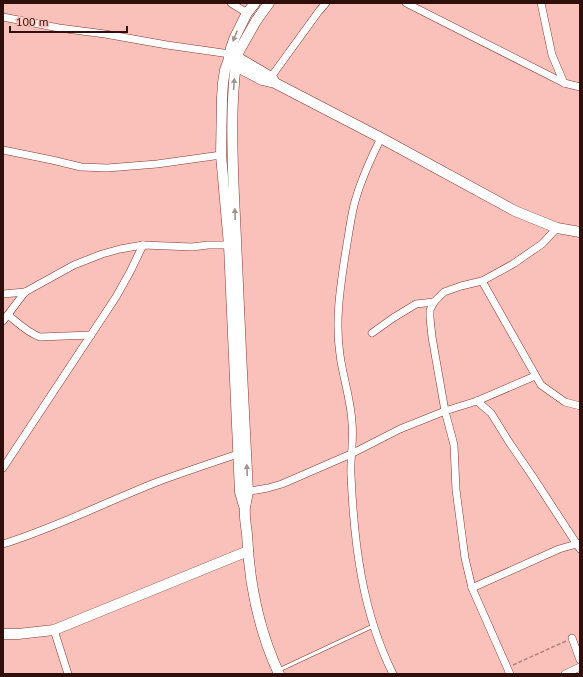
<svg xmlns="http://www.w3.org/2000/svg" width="583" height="677" font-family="'PT Sans',sans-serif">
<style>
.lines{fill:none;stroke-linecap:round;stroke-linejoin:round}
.lane-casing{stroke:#863830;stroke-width:4.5}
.street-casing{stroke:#863830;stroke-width:8}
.secondary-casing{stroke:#863830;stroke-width:11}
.path{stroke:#b1827b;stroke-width:1.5;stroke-dasharray:4 2;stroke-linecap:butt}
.lane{stroke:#fff;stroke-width:3.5}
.street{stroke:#fff;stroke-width:7}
.secondary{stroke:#fff;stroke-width:10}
.oneway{fill:#a19391}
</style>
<rect width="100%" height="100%" fill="#f9c1b9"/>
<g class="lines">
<defs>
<path id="lane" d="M279,670L373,626"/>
<g id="street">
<path d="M231,3L247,13"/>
<path d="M406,3L564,83L580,87"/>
<path d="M541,3L552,55L564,83"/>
<path d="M3,17L59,28L105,34L167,45L230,54"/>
<path d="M271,77L319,11L326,3"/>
<path d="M381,138C370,160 360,182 354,205C350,222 348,239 345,256C340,289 335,322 340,355C343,378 351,400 352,423C354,439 350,458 351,475C354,543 362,612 393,674"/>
<path d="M3,150L52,160L81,167L107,168L157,164L221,155"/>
<path d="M482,281L541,385L565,402L580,406"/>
<path d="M3,294L25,292"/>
<path d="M8,315C18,323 28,333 40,337L91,335"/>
<path d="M3,321L25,292L74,265L102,254L120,249L143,245L192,247L208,245H229"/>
<path d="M372,333L393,318L416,304L434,302"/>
<path d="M477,401L491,413L509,442L533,477L580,549"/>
<path d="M3,468L116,297L130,272L143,245"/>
<path d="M244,492L268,488L282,484L351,454L400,429L445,411L477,401L535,376"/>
<path d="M3,544C55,528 106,502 157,482C184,472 211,463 238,454"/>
<path d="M472,588L559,549L580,543"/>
<path d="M54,630L68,674"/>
<path d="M572,638L580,660"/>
<path d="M510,674L472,588L465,558L456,490L454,445L445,411L432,337L430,318V310L434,302L444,292L461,286L482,281L513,264L542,244L557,228"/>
<path d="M565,674L580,667"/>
</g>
<g id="secondary">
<path d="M269,3L256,21L239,51C234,67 234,83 233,99C231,138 233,178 235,217C239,309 243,400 248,492C247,497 246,502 245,507C244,516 246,526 247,534C249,582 259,631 279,674"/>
<path d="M232,55L237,57L271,77L274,81"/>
<path d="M230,63L262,80L275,83L381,138L515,211L557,228L580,232"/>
<path d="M244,506L240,492L229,245L221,155L222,98L223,83L225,70L228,62L231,48L235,37L247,13L255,3"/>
<path d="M3,634H18L54,630L248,551"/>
</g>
</defs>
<use href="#lane" class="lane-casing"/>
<use href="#street" class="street-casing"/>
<use href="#secondary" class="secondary-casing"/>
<path class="path" d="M513,665L566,641"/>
<use href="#lane" class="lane"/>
<use href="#street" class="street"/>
<use href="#secondary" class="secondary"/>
</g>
<defs><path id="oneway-solid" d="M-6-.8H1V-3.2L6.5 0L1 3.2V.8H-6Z"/></defs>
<g class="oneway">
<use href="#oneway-solid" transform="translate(235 36) rotate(112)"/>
<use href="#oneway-solid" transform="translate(234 84) rotate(-86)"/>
<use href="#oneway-solid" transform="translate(235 214) rotate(-92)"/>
<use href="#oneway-solid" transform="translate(247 470) rotate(-93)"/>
</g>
<rect width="583" height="677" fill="none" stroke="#2f0f0b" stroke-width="8"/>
<path d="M10 26v6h117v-6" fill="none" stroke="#2f0f0b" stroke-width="2"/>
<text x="16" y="26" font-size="12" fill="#2f0f0b" stroke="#f9c1b9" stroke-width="3" paint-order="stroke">100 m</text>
</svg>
